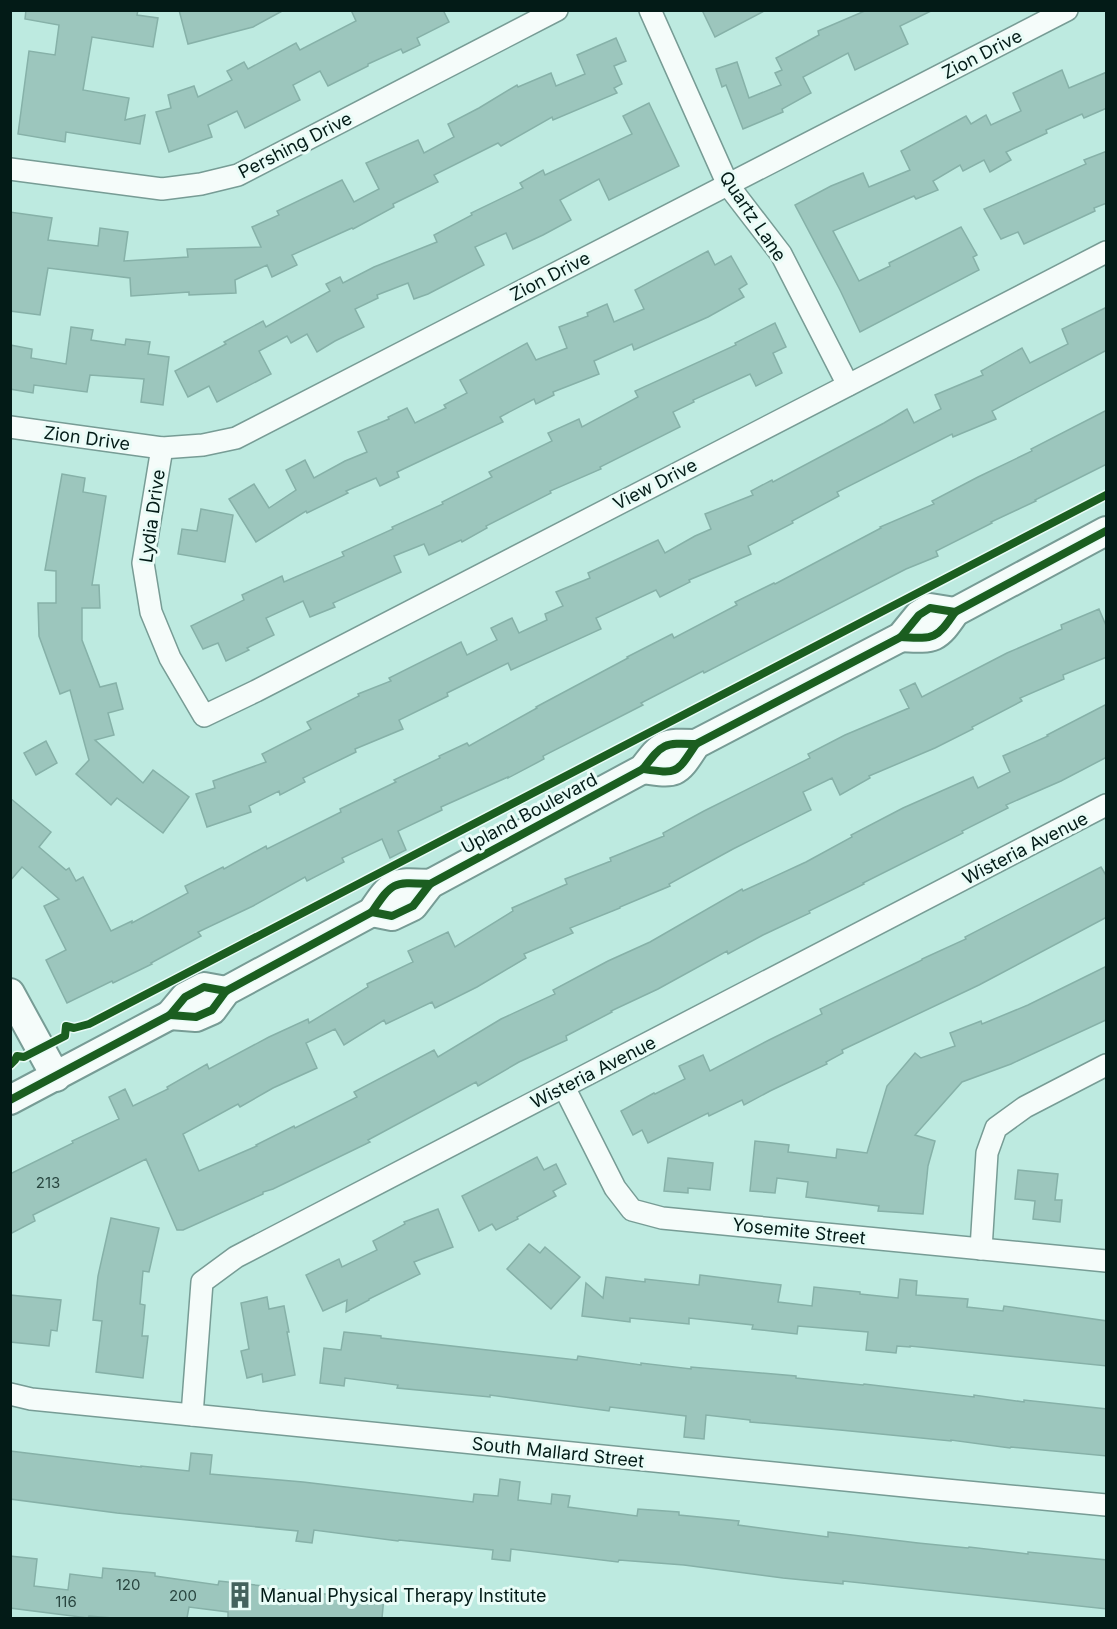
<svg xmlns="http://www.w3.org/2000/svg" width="1117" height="1629" font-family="Inter,sans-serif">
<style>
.building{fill:#9cc6bd;stroke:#86b1a8;stroke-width:1.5}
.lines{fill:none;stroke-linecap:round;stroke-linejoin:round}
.street-casing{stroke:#779c95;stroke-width:24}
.secondary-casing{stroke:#779c95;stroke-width:32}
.street{stroke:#f5fcfa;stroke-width:21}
.secondary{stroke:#f5fcfa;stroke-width:28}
.cycleway-casing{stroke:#e9fcf7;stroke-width:11}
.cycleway{stroke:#1b5e20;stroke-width:8}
.labels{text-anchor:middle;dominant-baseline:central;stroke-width:6;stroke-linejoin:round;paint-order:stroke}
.number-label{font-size:15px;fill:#294640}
.street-label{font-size:18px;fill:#031b17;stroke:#e9fcf7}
.poi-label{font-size:18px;fill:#031b17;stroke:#e9fcf7;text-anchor:start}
</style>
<rect width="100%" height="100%" fill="#bdeae0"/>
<g class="building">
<path d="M26,10H138L137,15L158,18L153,47L92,37L83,90L129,98L125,120L145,115L140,144L66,132L65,142L18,134L29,51L55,55L59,25L25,19Z"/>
<path d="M179,10H284L253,27L188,44Z"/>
<path d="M351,10H443L449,22L417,38L420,45L403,53L401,49L368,64V66L328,86L320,71L293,85L300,100L245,128L237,111L208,125L212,137L169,152L156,112L171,108L168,95L194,86L198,97L232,80L227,71L244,62L248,69L296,43L300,50L356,21Z"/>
<path d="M702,10H766L715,37Z"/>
<path d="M867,10H933L900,26L908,44L855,70L848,53L803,77L811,93L782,109L783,112L743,129L726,85L722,87L716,69L737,62L749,98L781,85L775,73L782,70L776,58L819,35L818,31Z"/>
<path d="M616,38L626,61L614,66L622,84L614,88L617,93L553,120L552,117L501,146L498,143L434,175L438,182L393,204L394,207L353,229L352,228L292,255L297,265L272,277L267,265L235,280L236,293L189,295V292L131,296L130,278L48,268L40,315L10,311V212L52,218L48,240L98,246L100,228L128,232L124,261L188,257L187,249L261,247L252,227L279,215L277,211L342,180L354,202L379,189L366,163L418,140L424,153L454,137L448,124L479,108L517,85L518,87L551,73L556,86L585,74L577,55Z"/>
<path d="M1062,70L1069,88L1107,72V108L1084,118L1082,114L1046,130L1047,133L1006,152L1011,160L990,172L984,160L963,171L960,165L933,181L938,190L916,199L914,196L833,231L859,281L890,266L889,263L961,227L977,255L973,257L979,270L860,332L840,290L795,205L831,186L863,173L869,187L910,170L901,151L966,116L971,124L986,115L991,125L1021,111L1013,93Z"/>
<path d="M649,103L679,166L609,200L599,179L560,200L571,220L543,235L513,249L506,233L475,247L484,265L428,294L414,299L408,283L377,295L378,298L355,309L364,327L335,341L317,352L307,334L291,343L287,336L259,351L271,374L217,402L209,386L188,397L175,371L226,344L224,342L263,321L266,327L330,291L326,284L340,277L343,283L374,267L437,242L434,235L472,215L471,213L523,188L520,183L543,170L545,175L632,134L623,116Z"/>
<path d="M1107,151V203L1094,208L1095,211L1024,244L1018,232L1001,239L984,209L1086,164L1084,160Z"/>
<path d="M708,251L715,265L731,256L747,284L739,289L744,297L708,317L634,350L632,344L594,361L599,374L553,392L554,395L536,404L534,399L500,417L503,422L397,472L399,477L380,486L376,478L346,491L348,493L307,513L306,511L256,542L229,499L254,484L269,508L296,490L286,470L305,460L314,478L345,461L367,452L358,432L389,419L388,417L407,408L415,423L446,408L444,405L467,393L460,380L527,343L536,360L567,348L559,327L588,316L587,313L607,304L614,322L644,309L635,290Z"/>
<path d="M1107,307V350L992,411L996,419L953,437L952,434L837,492L839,496L792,521L793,523L748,546L751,554L689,580L690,582L660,597L656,590L596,618L601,629L511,670L508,663L447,693L448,696L399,720L403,729L355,749L356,752L303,778L305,782L280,795L279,791L249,806L251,812L207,827L196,794L215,788L213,781L266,762L262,754L311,729L307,722L359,696L358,694L391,681L389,678L461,642L467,655L497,640L491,628L512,618L519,633L547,620L545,614L563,606L556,592L590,578L588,573L658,540L665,553L695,536L711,529L705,514L753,495L751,491L772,480L773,482L884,423L907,409L914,423L941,409L935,395L983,375L981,371L1022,348L1030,363L1068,344L1062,329Z"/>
<path d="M775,323L786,347L773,353L782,373L756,386L750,374L693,400L694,402L673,412L680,427L600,467L601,469L550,491L551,493L486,526L487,528L462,542L461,540L429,555L424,544L394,556L401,572L333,603L335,607L310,617L303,601L266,618L274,635L247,648L249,650L226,661L218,643L203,649L191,626L244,600L242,595L282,576L284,582L344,556L342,552L393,529L392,527L443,504L442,502L492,477L489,472L552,441L548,433L579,419L582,427L638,397L635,391L736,345L735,343Z"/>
<path d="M71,327L93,330L91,340L125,345L126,339L150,342L148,354L169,357L163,405L141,402L144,379L90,375L87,392L34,385L33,393L10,389V345L32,349L31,358L66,364Z"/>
<path d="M1107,410V464L1035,500L1036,501L991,522L992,523L936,551L938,556L906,569L704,673L703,671L641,703L643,705L543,756L544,759L508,778V777L441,807L442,810L398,831L406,850L390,858L382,839L342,858L344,862L307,881L305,877L253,906L198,932L201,936L151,963L152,964L113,983L112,981L67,1003L46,960L66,950L44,906L59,899L22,867L10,881V798L51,832L39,847L66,870L69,868L76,881L83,877L111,931L132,921V923L188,893L185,886L223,867L224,869L266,846L267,849L341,812L340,809L396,782L394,780L440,758L439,756L467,743L469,746L537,708L536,707L628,658L627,657L672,634L674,638L737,605L735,602L774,583L775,584L881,528L880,527L934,504L932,501L978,477L1032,451L1031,449Z"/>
<path d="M62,474L85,478L83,492L106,496L92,585H99L100,608H82V640L100,687L116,683L123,709L108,713L114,735L95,740L143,783L153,770L189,797L163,833L117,798L111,805L76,774L89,760L70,690L60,694L39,636L38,603H56V571L45,570Z"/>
<path d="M201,509L233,515L225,562L178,554L182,529L197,531Z"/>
<path d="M1099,609L1107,628V657L1063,675L1064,679L1020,698L1022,701L972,727L973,729L935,748L869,776L870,778L840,795L832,778L803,792L811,810L733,849L669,884L670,886L620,907V908L570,928L573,933L524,954L526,958L477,987L435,1008L432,1002L386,1024L384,1020L344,1045L335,1029L306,1043L317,1068L273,1088L240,1107L238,1104L183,1134L199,1171L257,1146L256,1145L294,1126L295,1128L357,1097L354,1092L434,1050L438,1057L501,1019L555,994L553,990L608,961L650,942L742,889L743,891L806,862L852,837L851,835L903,808L973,777L978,788L1010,772L1003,756L1048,736L1047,735L1107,704V757L1061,781L1006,805L1008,808L962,831L963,833L863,883L864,884L809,911L810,913L763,935L728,954L727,951L658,989L611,1011L612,1012L566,1036L567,1040L519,1062L478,1086L476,1082L368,1140L370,1142L273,1189L263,1192V1194L183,1230H177L146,1159L33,1215L35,1221L10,1234V1174L73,1143L72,1141L119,1119L109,1097L125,1089L133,1106L168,1089L167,1087L207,1064L209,1069L269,1037L308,1019L309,1023L368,987L367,984L413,962L408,951L448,932L455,947L513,911L512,908L567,884L565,879L611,861L610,858L664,836L663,833L704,811L810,758L808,754L845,735L909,708L900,690L915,683L922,697L1007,653L1062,629L1061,625Z"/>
<path d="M46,741L57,763L36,775L24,753Z"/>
<path d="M1101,867L1107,877V917L979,985L842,1050L843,1053L826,1062L827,1064L770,1091L744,1105L742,1100L709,1116L708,1113L648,1143L642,1130L633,1135L621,1111L654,1093L655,1094L685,1079L679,1066L703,1055L710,1071L769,1040L822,1014L820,1009L922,960V959L966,939L965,937Z"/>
<path d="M1107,966L1106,1020L1011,1064L962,1082L915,1135L935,1141L928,1166L923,1214L878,1211L879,1206L806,1197L808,1182L777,1178L775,1193L750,1191L755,1141L789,1145L788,1152L836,1158L837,1149L867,1153L887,1086L915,1053L921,1058L955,1046L950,1033L981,1021L982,1024L1028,1005Z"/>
<path d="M537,1157L544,1170L556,1164L566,1184L553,1191L556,1196L517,1217L518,1219L496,1230L492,1224L479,1231L462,1196Z"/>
<path d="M668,1158L713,1163L710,1190L688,1188V1193L664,1191Z"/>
<path d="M1018,1170L1058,1174L1055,1200H1062L1060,1222L1033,1219L1035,1201L1015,1199Z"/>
<path d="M438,1209L453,1247L414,1262L420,1274L369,1299V1300L346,1312L347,1300L323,1311L306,1275L339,1259L342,1267L377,1250L373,1241L405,1224L404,1222Z"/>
<path d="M111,1218L159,1228L149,1272L143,1271L140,1304L145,1305L142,1336H148L143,1378L96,1372L102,1321L93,1320L98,1276Z"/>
<path d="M529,1244L540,1253L545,1247L580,1277L551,1309L507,1269Z"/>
<path d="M700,1275L781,1285L778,1302L812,1306L814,1287L860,1292V1294L898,1298L900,1279L917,1281L916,1295L968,1299L967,1307L1003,1311L1004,1306L1107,1321V1366L910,1346V1347L897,1346L896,1353L866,1350L868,1332L798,1326L797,1334L752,1329L753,1325L689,1318V1324L630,1318V1322L582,1316L586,1283L603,1298L606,1277L645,1282V1279L699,1285Z"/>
<path d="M10,1295L61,1300L57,1331L51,1330L49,1346L10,1342Z"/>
<path d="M267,1297L269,1309L284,1306L289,1332H287L295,1375L263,1382L262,1374L247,1378L241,1351L249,1349L241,1303Z"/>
<path d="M344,1332L381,1336V1338L577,1360L578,1356L641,1365V1363L691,1369V1367L796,1376V1378L863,1385L864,1384L974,1397V1395L1024,1402V1400L1107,1409V1456L1011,1447L1010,1448L951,1440V1441L840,1430L750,1422V1420L706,1415L704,1439L684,1437L686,1416L610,1407L609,1411L490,1395V1397L397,1388L398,1385L345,1378L344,1386L320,1383L324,1348L341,1350Z"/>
<path d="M10,1451L141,1467V1466L189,1471L191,1453L212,1455L210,1474L303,1482L473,1502L474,1494L498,1496L500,1479L520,1482L518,1500L551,1504L552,1494L570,1496L568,1507L637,1516L638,1509L679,1512V1515L739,1521L738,1525L828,1537V1532L918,1543L968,1548L969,1547L1028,1554V1552L1107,1560V1609L843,1581V1584L783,1578L684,1565L619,1560L618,1562L511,1549L510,1561L492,1559L493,1550L399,1540L398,1541L314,1530L312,1543L296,1541L298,1531L117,1513L10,1499Z"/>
<path d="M10,1556L37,1559L34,1586L68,1590L70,1574L102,1578L103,1568L155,1573V1576L218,1585L219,1581L264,1586V1588L335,1595L336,1592L384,1597L382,1618H228V1612L189,1607L187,1618H113L89,1616L88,1618L10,1608Z"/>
</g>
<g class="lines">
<defs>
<g id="street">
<path d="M650,10L728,185L781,254L848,385"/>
<path d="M10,169L162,189L201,184L238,175L557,10"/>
<path d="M10,427L162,448L203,445L236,438L1067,10"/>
<path d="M162,448L143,563L151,612L170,658L204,716L256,691L1106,252"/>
<path d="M564,1087L615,1188L632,1210L662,1218L1106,1261"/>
<path d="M981,1249L987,1153L996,1128L1025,1107L1106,1065"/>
<path d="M10,1394L31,1399L925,1488L1106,1505"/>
<path d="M192,1415L202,1282L236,1257L1106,805"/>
</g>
<g id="secondary">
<path d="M901,637C934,639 936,640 955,612L1106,531"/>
<path d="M643,769C678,774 676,774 696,744L901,637L919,615L930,608L955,612"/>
<path d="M372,912L392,916L413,906L430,884L643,769C663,743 663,743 696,744"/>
<path d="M10,993L56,1077"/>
<path d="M170,1015L196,1017L212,1010L226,991L372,912C393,881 393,882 430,884"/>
<path d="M10,1100L170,1015L185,997L204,987L226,991"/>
</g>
</defs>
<use href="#street" class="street-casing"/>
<use href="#secondary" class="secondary-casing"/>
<use href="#street" class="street"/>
<use href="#secondary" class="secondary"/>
<defs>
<g id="cycleway">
<path d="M901,637C934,639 936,640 955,612L1106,531"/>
<path d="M643,769C678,774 676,774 696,744L901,637L919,615L930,608L955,612"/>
<path d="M372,912L392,916L413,906L430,884L643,769C663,743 663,743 696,744"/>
<path d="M170,1015L196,1017L212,1010L226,991L372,912C393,881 393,882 430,884"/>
<path d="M10,1065L15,1060L17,1056L24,1057L65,1036L66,1026L74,1028L89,1024L1106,495"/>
<path d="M10,1100L170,1015L185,997L204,987L226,991"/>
</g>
</defs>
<use href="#cycleway" class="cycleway-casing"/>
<use href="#cycleway" class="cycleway"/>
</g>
<defs>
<symbol id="building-bare" viewBox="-9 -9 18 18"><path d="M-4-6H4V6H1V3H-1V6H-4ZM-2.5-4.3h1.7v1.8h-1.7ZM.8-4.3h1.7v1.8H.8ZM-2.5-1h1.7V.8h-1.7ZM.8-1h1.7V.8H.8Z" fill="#44635d" stroke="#e9fcf7" stroke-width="2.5" paint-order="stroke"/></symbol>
</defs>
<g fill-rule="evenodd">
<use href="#building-bare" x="221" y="1576" width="38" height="38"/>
</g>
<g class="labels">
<g class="number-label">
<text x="48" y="1182">213</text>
<text x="128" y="1584">120</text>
<text x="183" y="1595">200</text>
<text x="66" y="1601">116</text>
</g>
<g class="street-label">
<text transform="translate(982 54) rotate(-27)">Zion Drive</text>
<text transform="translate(295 145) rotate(-27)">Pershing Drive</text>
<text transform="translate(753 216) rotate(56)">Quartz Lane</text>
<text transform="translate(550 276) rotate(-27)">Zion Drive</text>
<text transform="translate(87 438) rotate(8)">Zion Drive</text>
<text transform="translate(655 484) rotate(-27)">View Drive</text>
<text transform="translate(152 516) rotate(-82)">Lydia Drive</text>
<text transform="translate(529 813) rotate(-28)">Upland Boulevard</text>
<text transform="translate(1025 848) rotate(-27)">Wisteria Avenue</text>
<text transform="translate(593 1072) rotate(-27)">Wisteria Avenue</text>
<text transform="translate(799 1231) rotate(6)">Yosemite Street</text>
<text transform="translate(558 1452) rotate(6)">South Mallard Street</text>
</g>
<g class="poi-label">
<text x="260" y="1595">Manual Physical Therapy Institute</text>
</g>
</g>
<rect width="1117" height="1629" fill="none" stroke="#031b17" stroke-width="24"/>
</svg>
